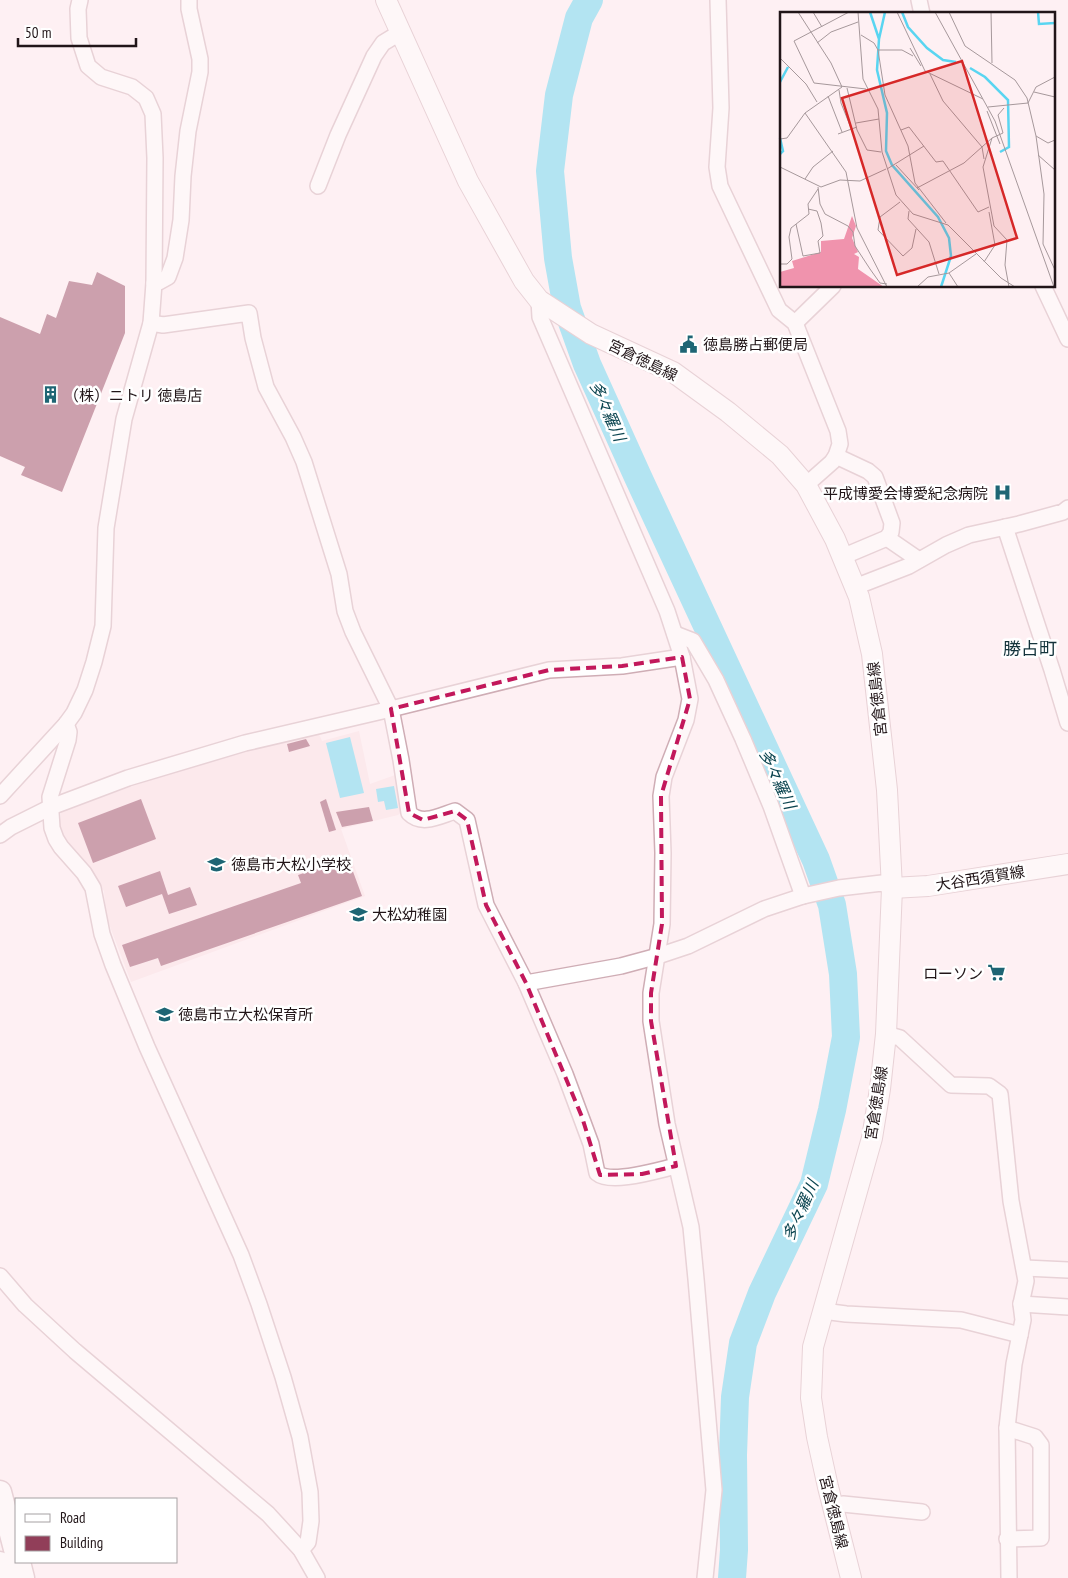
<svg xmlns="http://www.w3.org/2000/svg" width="1068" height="1578" font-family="'PT Sans Narrow','Noto Sans JP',sans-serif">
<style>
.built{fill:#fadfe5}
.water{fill:#59d5f1}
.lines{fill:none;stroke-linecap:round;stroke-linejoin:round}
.river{stroke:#59d5f1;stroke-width:28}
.building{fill:#913e59}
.minor-casing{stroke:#cfadb5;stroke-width:18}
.major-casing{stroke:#cfadb5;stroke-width:22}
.highway-casing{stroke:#cfadb5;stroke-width:25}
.minor{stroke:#fff;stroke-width:15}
.major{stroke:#fff;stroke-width:20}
.highway{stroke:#fff;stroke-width:22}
.marked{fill:none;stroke:#c2185b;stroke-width:4;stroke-dasharray:10 6;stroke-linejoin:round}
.labels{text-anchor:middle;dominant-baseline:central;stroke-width:5;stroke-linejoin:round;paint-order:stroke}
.poi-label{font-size:15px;fill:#211518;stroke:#fff;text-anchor:start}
.street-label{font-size:15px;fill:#211518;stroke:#fff}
.water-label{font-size:16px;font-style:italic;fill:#0c4550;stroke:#fff}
.quarter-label{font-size:18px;fill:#14343c;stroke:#fff}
.inset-river{fill:none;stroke:#59d5f1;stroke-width:2.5}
.inset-road{fill:none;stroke:#a6989b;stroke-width:1}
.view{fill:#d62828;fill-opacity:0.15;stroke:#d62828;stroke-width:2.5}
.inset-edge{fill:none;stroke:#211518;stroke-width:2.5}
</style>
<rect width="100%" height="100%" fill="#fef0f3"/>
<path class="built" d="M359,731L370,784L398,774L403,811L398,815L341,829L365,896L131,982L106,916L104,891L59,836L61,811L202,762L318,732L322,741Z"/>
<g class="water">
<path d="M350,737L364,793L340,798L326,743Z"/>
<path d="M394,786L398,808L386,810L384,801L378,802L376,789Z"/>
</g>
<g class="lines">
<path class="river" d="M589,0L579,18L559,95L550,171L558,258L567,308L587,364L638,477L816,860L832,905L843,974L846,1037L832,1110L814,1184L762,1293L743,1343L735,1397L733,1455L734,1550L732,1578"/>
</g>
<g class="building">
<path d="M97,272L125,286V333L62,492L21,475L25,467L0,456V317L40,334L47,314L56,318L69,281L92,285Z"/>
<path d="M306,739L310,746L289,752L287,744Z"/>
<path d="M141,799L156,839L93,863L78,823Z"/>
<path d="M326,799L336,830L329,832L320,802Z"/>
<path d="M369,807L373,821L342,827L336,812Z"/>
<path d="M348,858L362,896L161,966L158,958L130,967L122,945L301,883L298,875Z"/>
<path d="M160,871L168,895L190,887L197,905L169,914L162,894L126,907L118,886Z"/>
</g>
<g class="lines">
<defs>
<g id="minor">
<path d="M718,0L721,108L717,167L720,186L779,310L795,323L838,431L840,444L836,456L832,462L806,485"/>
<path d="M919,0L922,14"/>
<path d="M318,186L338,135L374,56L383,43L401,32"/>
<path d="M154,283L159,282L168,277L175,258L181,220L183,176L188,131L200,72V59L189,9V0"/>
<path d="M1043,286L1068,339"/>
<path d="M539,300L540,317L667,611L682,657L690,699L686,720L664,777L661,796L663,853L662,924L651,993V1021L667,1124L691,1227L696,1279L714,1490L705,1578"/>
<path d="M151,323L163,325L249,313L253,338L266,387L293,437L304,462L339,574L345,611L353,632L391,709L401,760L409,813C422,826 439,816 455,811L467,820L486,905L526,983L565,1074L591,1144L597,1173C611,1185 658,1170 676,1166"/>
<path d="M795,323L833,286"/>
<path d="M836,456L868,471L875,477L892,523L891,532L887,538L842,557"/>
<path d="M1005,527L1052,670L1068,723"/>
<path d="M887,538L919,560"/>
<path d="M855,587L909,566L946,545L969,535L1019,524L1063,512L1068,508"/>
<path d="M675,634L693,641L716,680L743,739L771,806L803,896"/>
<path d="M66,724L69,732L68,740L50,797L52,828L56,839L61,847L84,873L93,888L102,934L113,965L147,1047L241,1255L259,1304L283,1377L300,1437L310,1492L311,1521L308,1542L301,1550"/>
<path d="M0,796L66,724L74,713L85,690L94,662L103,626L106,528L124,419L151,323L154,283L155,158L153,114L146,98L132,87L101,77L88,66L79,38L78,9L80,0"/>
<path d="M0,835L11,827L51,807L128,778L245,743L391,709L549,670L622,666L682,657"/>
<path d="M526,983L621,966L658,956L688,946L764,909L803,896L839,888L882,883L892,888"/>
<path d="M886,1034L900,1038L951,1085L989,1086L1000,1094L1011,1201L1026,1281L1021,1304L1023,1320L1014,1364L1007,1428L1009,1578"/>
<path d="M1025,1268L1068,1270"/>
<path d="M0,1276L25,1305L75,1351L268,1514L301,1550L317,1578"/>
<path d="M1021,1304L1068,1307"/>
<path d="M823,1311L846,1314L961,1320L1020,1335"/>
<path d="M1007,1428L1035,1437L1041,1445V1538L1007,1539"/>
<path d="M833,1507L843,1504L922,1512"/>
</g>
<g id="major">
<path d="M386,0L468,181L524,281L539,300L591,334L673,372L728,412L780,455L806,485L835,539L859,597L872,654L887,790L892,888L886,1034L880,1089L872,1138L813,1347L811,1398L817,1437L828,1487L851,1578"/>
<path d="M892,888L928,886L1068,864"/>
</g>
<g id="highway">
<path d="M0,1492L16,1553"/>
<path d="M19,1562L23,1578"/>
<path d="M0,1563L4,1578"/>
</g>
</defs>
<use href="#minor" class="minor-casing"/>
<use href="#major" class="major-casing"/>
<use href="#highway" class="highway-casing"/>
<use href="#minor" class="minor"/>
<use href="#major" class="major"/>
<use href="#highway" class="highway"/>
</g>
<path d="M0 0H1068V1578H0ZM682,657L690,699L661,796L662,924L651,993V1021L676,1166L642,1174L600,1175L582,1117L526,983L486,905L467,820L455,811L423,820L409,813L391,709L549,670L622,666Z" fill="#fef0f3" fill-opacity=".55" fill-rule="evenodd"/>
<path class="marked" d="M682,657L690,699L661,796L662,924L651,993V1021L676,1166L642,1174L600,1175L582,1117L526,983L486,905L467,820L455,811L423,820L409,813L391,709L549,670L622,666Z"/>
<defs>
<symbol id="civic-bare" viewBox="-9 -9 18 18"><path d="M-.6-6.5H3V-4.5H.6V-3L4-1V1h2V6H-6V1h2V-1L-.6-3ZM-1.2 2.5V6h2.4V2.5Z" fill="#1e6574" stroke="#fff" stroke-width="2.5" paint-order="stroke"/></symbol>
<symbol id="building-bare" viewBox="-9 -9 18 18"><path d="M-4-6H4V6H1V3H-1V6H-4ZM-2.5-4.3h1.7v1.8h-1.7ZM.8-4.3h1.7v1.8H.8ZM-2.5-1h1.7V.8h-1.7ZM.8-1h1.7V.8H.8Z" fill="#1e6574" stroke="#fff" stroke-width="2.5" paint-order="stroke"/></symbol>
<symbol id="hospital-bare" viewBox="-9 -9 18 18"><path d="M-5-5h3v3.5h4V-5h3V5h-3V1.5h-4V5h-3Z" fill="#1e6574" stroke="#fff" stroke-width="2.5" paint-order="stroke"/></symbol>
<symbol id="school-bare" viewBox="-9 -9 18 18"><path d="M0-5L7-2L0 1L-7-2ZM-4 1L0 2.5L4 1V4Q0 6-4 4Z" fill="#1e6574" stroke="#fff" stroke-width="2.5" paint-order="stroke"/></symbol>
<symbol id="supermarket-bare" viewBox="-9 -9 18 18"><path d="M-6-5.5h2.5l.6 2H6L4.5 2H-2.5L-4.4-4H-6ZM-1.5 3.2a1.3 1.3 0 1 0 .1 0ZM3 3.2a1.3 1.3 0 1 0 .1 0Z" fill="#1e6574" stroke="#fff" stroke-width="2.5" paint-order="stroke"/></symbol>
</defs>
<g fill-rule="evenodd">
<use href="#civic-bare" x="676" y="332" width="25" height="25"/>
<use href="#building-bare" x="38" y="382" width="25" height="25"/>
<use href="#hospital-bare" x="990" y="480" width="25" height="25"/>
<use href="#school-bare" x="204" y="852" width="25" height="25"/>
<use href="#school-bare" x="346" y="902" width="25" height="25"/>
<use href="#supermarket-bare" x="984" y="960" width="25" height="25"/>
<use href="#school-bare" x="152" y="1002" width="25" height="25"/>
</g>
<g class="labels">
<g class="poi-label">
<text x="703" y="344">徳島勝占郵便局</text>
<text x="64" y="395">（株）ニトリ 徳島店</text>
<text x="988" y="493" text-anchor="end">平成博愛会博愛紀念病院</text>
<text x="231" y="864">徳島市大松小学校</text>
<text x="372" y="914">大松幼稚園</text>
<text x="983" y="973" text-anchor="end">ローソン</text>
<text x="178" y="1014">徳島市立大松保育所</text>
</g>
<g class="street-label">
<text transform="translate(643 360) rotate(26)">宮倉徳島線</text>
<text transform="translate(877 699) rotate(-96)">宮倉徳島線</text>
<text transform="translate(980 878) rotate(-9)">大谷西須賀線</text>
<text transform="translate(876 1103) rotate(-81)">宮倉徳島線</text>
<text transform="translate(834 1512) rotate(76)">宮倉徳島線</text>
</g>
<g class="water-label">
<text transform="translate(608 411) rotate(66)">多々羅川</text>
<text transform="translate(778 779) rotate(65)">多々羅川</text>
<text transform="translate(800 1210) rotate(-66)">多々羅川</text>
</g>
<g class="quarter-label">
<text x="1030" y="648">勝占町</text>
</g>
</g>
<g transform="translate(780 12)">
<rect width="275" height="275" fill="#fef0f3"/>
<path d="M72,204L76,214L72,226L78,240L74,242L79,245L78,257L104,275H0V260L14,256L12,249L41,240V229L64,227Z" fill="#f093ad"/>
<path class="inset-river" d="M90,0L99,27L97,58L107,101L106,139L112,153L158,205L169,226L171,244L161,275M122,0L128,15L147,36L163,48L176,50M258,0L259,12L275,11M99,27L105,0M190,56L205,65L228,88L229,135L220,140M0,70L8,55M0,126L3,139L0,142"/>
<path class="inset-road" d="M18,0L51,51L62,75L25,101L66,160L77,216L107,275M33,0L42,15M78,0L83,67L98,97L102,140L116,183L133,202L168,213L221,266L235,275M117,0L145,59L203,87M155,0L215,109L274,275M169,0L185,34L235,68L247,86L256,124L264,182L263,232L275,258M211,0L212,51M81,23L94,31L98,38L105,83L128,134L135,171L166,211M14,29L34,71L86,77M14,29L69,0M37,31L51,20L78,10M130,36L141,54M98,38H122L133,44M0,46L26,72L37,90M150,62L163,89L202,135L204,147M67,76L77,118L87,138L101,140M59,78L61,91L71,116M254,80L275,85M48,84L62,120M208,95L248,91L256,75L275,65M224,96L218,103L223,121L212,126L203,155L214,214L227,228L225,253L229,275M207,99L220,132M76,111L99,107M121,118L129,115L156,150L163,149L198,200L209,195M58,122L77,115M256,124L268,131L275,128M0,127L7,126L25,101M258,143L275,158M116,153L139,178M0,155L41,175L60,168L80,169L106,157M107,157L144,134M25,167L33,155L53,139M38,175L40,192L45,202L68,214L73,220L75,234L90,257L100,271L107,272M137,176L184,151L212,126M120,190L100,205L98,218L123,244L132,236L136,217M129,199L128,207L149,230L159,262M16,212L23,244L40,241L38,229L43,224L41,211L37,199L28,197M204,250L215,233L209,200M0,252H7L12,247L9,225L11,216L29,202L28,192L38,177M169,261L178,275M137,275L148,265L169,261L196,242"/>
<path class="view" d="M182,49L237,226L117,263L62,86Z"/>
<rect width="275" height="275" class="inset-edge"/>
</g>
<rect x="15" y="1498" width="162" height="65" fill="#ffffff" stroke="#a6a1a3"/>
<rect x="25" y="1514" width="25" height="8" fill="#ffffff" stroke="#a6a1a3"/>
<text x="60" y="1523" font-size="15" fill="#211518">Road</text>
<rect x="25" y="1536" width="25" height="15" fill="#913e59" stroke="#a6a1a3"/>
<text x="60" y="1548" font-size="15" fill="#211518">Building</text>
<path d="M18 38v8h118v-8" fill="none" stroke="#211518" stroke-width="2.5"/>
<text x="25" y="38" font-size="15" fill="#211518" stroke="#ffffff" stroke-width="4" paint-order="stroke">50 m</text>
</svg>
